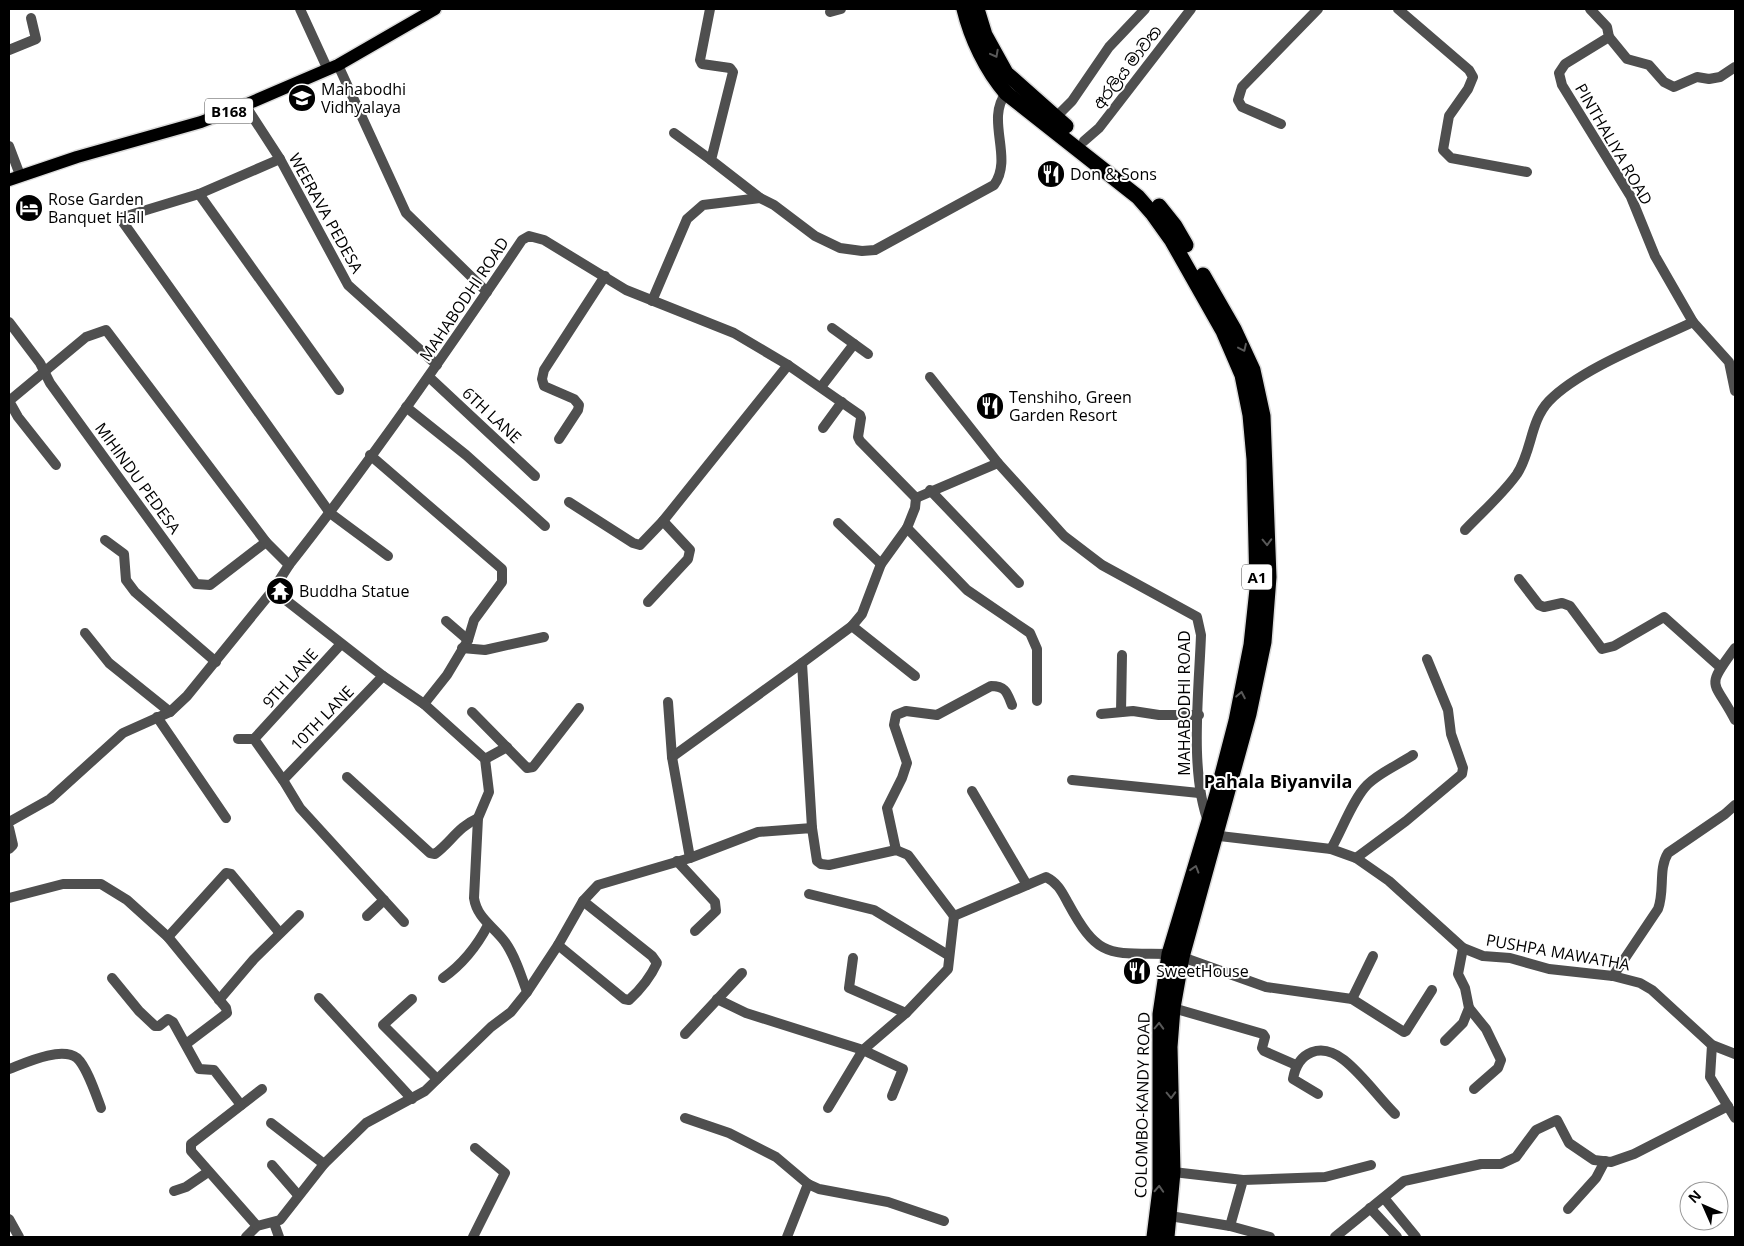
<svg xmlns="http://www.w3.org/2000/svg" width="1744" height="1246" font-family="'Open Sans','Noto Sans Sinhala',sans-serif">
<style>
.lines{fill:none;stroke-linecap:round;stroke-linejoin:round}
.primary-casing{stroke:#dbdbdb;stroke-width:15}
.highway-casing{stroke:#dbdbdb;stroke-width:18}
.street{stroke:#4f4f4f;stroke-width:10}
.primary{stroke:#000;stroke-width:12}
.highway{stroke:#000;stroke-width:15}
.oneway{stroke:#595959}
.labels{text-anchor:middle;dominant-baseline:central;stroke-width:4;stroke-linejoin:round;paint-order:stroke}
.shield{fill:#fff;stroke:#4c4c4c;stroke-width:1}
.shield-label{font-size:15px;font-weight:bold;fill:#000}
.street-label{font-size:16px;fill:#000;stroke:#fff}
.poi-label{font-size:16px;fill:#000;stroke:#fff;text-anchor:start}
.neighbourhood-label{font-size:18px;font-weight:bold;fill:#000;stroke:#fff}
</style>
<rect width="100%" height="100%" fill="#fff"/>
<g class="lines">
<defs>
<path id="primary" d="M9,180L77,157L201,122L245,105L338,65L435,9"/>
<g id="highway">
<path d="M964,9C971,38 986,70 1006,93L1138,197L1152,213L1172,241L1223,331L1242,375L1250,415L1254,459L1257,589L1251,645L1236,721L1217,794L1169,954L1160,1014V1189L1154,1237"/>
<path d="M977,9L985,35L1006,73L1066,126"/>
<path d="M1159,206L1175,226L1186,245"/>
<path d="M1167,1237L1173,1172L1170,1047L1173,1008L1182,957L1249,714L1264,642L1269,577L1263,416L1253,370L1234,329L1203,275"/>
</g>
</defs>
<use href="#primary" class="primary-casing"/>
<use href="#highway" class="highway-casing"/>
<g class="street">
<path d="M300,9L328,70"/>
<path d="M710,9L700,60L702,64L730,68L733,72L711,160L760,198"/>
<path d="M1398,9L1469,70L1473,77L1468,89L1449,116L1443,150L1451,158L1527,172"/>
<path d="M1590,9L1607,27L1609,37L1565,64L1559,73L1562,85L1631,197L1655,256L1693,322L1729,362L1735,391"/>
<path d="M830,12L841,9"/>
<path d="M1609,37L1627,59L1649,65L1664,82L1674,87L1697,77L1709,79L1720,77L1735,67"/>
<path d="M9,50L36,39L31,18"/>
<path d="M338,65L406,213L487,292"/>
<path d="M245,105L280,159L348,285L437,365"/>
<path d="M1055,118L1072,101L1109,47L1145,9"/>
<path d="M1281,124L1242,107L1238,100L1242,87L1318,9"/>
<path d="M674,133L711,160"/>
<path d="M1084,141L1099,128L1191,9"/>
<path d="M9,146L20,175"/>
<path d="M280,159L199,194L120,218L330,513L388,556"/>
<path d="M199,194L339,390"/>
<path d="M652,301L687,219L703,205L760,198L774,205L815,236L840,248L862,251L875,250L994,185C1014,158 985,120 1006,93"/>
<path d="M9,322L40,363L50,383L196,584L210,585L266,542"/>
<path d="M832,328L868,354"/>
<path d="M429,377L535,476"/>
<path d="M930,377L998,463"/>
<path d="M821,387L854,344"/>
<path d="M406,407L466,455L545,526"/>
<path d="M823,428L842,402"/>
<path d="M559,439L578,410L579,405L574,399L544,386L542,379L544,370L605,276"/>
<path d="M370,455L502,569V582L474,620L468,640L447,675L424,704"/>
<path d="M56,465L18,417L9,401L86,337L106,330L266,542L289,565L273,590L383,676L424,704L485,759L489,792L478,818L474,898C477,918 493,926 505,942C515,956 521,975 527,992L511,1012L491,1027L425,1091L366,1123L324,1164L280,1220L257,1226L246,1237"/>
<path d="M930,490L1019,583"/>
<path d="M916,498L915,508L907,528L967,590L1030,633L1037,649V701"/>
<path d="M569,502L633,543L640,545L663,521L690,550L688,559L648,602"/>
<path d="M663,521L788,365"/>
<path d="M838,523L881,564"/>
<path d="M1465,530C1482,512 1503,494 1517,474C1532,451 1530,421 1549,401C1580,369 1651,342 1693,322"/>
<path d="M105,540L124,554L126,580L135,592L216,662"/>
<path d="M289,565C371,461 448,350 522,240L529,236L544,240L626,290L734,333L788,365L860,415L861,418L858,437L860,441L916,498L998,463L1064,536L1102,565L1197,617L1201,635C1199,691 1189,773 1209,824"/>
<path d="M1519,579L1539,605L1544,607L1562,603L1570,606L1602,649L1614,646L1664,617L1720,667"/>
<path d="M446,621L468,640"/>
<path d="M852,626L862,614L881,564L907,528"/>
<path d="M85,633L109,663L170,712"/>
<path d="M341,644L254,739L283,780L300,808L404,922"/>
<path d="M462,648L485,650L544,637"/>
<path d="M1735,648C1704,690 1714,679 1735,720"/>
<path d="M802,663L852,626L915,676"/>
<path d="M668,702L672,757L690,858"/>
<path d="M472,712L527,768L533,767L579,708"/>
<path d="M1121,712L1122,655"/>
<path d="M1101,714L1133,711L1159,715H1199"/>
<path d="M157,717L226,818"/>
<path d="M238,739H254"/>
<path d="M672,757L802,663L812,828"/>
<path d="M485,759L507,747"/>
<path d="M347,777L430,853L435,854C451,842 458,827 478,818"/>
<path d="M283,780L383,676"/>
<path d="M1072,780L1199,793"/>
<path d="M972,791L1027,885"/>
<path d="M9,822L50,799L123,733L170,712L187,696L273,590"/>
<path d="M9,828L13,845L9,849"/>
<path d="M1211,835L1331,849L1356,858L1389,881L1463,948L1483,956L1510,958L1549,969L1613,976L1640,983L1652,990L1712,1045L1735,1054"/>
<path d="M1331,849C1342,830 1353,799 1367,785C1379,773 1398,765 1413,755"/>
<path d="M896,850L887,808L902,778L907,763L894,725L896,715L906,711L937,715L991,686C1006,686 1007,693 1012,705"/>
<path d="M1356,858L1406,821L1462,774L1463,768L1451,734L1448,710L1427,659"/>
<path d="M677,861L715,902L716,911L695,931"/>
<path d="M809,894L874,910L948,955"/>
<path d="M9,898L63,884H101L127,900L168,937L226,1008L227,1013L186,1044"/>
<path d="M367,916L384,900"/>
<path d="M168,937L226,873L231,874L279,932"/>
<path d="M558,945L624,999L629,1000C640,990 651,976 657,963L652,956L583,901"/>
<path d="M1182,957L1266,987L1352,999L1404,1032L1406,1031L1432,990"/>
<path d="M853,958L849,988L906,1013"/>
<path d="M1613,976L1658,909C1665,891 1658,869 1668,853L1725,814L1735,805"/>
<path d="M112,978L139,1011L155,1026H159L168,1019L173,1022L199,1069L214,1070L241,1105"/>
<path d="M443,978C463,964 477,946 488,925"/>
<path d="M527,992L558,945L583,901L598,885L690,858L758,832L812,828L817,861L821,864L829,865L896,850L908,855L954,916L1046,877C1058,883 1062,892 1068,903C1099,960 1109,953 1169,954"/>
<path d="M319,998L412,1099"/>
<path d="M412,999L383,1025L437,1079"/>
<path d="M717,999L746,1013L863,1050L906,1013L948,969L954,916"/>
<path d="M1352,999L1373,956"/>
<path d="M219,1000L254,959L299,915"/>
<path d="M1173,1008L1263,1034L1265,1037L1262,1048L1264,1051L1296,1065"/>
<path d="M1469,1008L1486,1029L1501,1060L1498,1068L1474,1089"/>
<path d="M685,1034L742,973"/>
<path d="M1445,1041L1463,1023L1469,1008L1465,988L1458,974L1463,948"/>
<path d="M1712,1045L1710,1077L1735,1118"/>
<path d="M9,1069C25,1063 61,1046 77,1058C87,1067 96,1095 101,1108"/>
<path d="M1318,1094L1293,1079C1298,1051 1321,1042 1344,1060C1363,1075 1378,1097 1395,1114"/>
<path d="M828,1108L863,1050L903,1069L892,1096"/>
<path d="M685,1118L729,1133L776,1157L808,1184L819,1189L888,1202L944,1221"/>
<path d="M271,1123L324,1164"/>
<path d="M272,1165L298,1195"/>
<path d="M1173,1172L1243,1180"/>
<path d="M174,1191L186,1187L208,1172"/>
<path d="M1384,1198L1416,1237"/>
<path d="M1370,1208L1397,1237"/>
<path d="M1568,1209L1596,1178L1605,1161"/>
<path d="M1164,1215L1230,1226L1270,1237"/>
<path d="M9,1219L19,1237"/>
<path d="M274,1223L279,1237"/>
<path d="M257,1226L191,1151V1144L262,1089"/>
<path d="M1230,1226L1243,1180L1325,1177L1371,1165"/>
<path d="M473,1237L505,1173L475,1148"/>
<path d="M787,1237L808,1184"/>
<path d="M1335,1237L1404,1181L1481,1164H1501L1516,1157L1536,1130L1557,1120L1569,1143L1594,1160L1611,1162L1634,1154L1728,1106"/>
</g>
<use href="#primary" class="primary"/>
<use href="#highway" class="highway"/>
</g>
<defs><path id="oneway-chevron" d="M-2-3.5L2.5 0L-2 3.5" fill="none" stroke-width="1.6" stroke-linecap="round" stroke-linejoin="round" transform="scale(1.25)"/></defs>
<g class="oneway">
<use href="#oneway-chevron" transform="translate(995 54) rotate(62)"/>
<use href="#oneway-chevron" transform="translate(1243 348) rotate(65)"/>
<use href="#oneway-chevron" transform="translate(1267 542) rotate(88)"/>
<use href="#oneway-chevron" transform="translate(1241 695) rotate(-79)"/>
<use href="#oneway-chevron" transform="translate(1195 869) rotate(-73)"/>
<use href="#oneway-chevron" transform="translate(1159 1026) rotate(-88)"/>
<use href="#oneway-chevron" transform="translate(1171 1095) rotate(88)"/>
<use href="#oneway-chevron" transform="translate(1159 1189) rotate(-87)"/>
</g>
<defs>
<symbol id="school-disc" viewBox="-11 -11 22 22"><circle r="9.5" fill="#000" stroke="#fff"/><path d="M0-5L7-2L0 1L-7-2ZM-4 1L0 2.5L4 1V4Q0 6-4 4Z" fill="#fff"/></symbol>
<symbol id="restaurant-disc" viewBox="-11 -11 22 22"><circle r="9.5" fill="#000" stroke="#fff"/><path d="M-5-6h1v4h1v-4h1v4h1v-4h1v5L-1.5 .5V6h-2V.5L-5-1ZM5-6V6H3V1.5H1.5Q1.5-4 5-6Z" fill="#fff"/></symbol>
<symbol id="hotel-disc" viewBox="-11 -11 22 22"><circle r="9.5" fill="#000" stroke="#fff"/><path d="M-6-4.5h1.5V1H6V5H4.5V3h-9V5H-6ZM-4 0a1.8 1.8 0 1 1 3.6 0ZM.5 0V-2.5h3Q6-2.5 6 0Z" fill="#fff"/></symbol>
<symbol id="temple-disc" viewBox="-11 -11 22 22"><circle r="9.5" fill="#000" stroke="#fff"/><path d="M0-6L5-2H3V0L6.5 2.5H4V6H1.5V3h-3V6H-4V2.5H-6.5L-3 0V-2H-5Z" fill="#fff"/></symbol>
</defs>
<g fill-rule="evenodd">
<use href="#school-disc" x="286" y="82" width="32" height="32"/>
<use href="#restaurant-disc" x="1035" y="158" width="32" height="32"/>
<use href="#hotel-disc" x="13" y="192" width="32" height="32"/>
<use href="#restaurant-disc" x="974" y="390" width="32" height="32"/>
<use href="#temple-disc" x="264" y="575" width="32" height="32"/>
<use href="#restaurant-disc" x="1121" y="955" width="32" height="32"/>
</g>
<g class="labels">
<g class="shield">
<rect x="205" y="98.5" width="48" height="25" rx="4"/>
<rect x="1242" y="564.5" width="30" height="25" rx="4"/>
</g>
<g class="shield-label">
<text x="229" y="111">B168</text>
<text x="1257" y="577">A1</text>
</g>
<g class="street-label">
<text transform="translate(1127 67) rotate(-52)">අරලිය මාවත</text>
<text transform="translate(1614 144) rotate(60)">PINTHALIYA ROAD</text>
<text transform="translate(326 213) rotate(61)">WEERAVA PEDESA</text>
<text transform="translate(464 299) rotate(-56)">MAHABODHI ROAD</text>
<text transform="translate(492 415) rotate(43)">6TH LANE</text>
<text transform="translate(138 478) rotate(54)">MIHINDU PEDESA</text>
<text transform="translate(290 678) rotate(-48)">9TH LANE</text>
<text transform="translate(1184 703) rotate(-90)">MAHABODHI ROAD</text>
<text transform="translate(322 718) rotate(-46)">10TH LANE</text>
<text transform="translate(1558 952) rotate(10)">PUSHPA MAWATHA</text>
<text transform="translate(1142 1105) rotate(-89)">COLOMBO-KANDY ROAD</text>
</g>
<g class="poi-label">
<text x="321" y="89">Mahabodhi<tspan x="321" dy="18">Vidhyalaya</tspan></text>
<text x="1070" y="174">Don &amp; Sons</text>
<text x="48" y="199">Rose Garden<tspan x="48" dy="18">Banquet Hall</tspan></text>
<text x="1009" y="397">Tenshiho, Green<tspan x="1009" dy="18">Garden Resort</tspan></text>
<text x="299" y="591">Buddha Statue</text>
<text x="1156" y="971">SweetHouse</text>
</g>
<g class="neighbourhood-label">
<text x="1278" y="781">Pahala Biyanvila</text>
</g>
</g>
<rect width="1744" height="1246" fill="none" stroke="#000000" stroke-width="20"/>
<g transform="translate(1704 1206) rotate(315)"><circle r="24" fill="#ffffff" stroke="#999999"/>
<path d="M0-4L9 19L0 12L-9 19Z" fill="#000000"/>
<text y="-8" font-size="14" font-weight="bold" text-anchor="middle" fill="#000000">N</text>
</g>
</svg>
